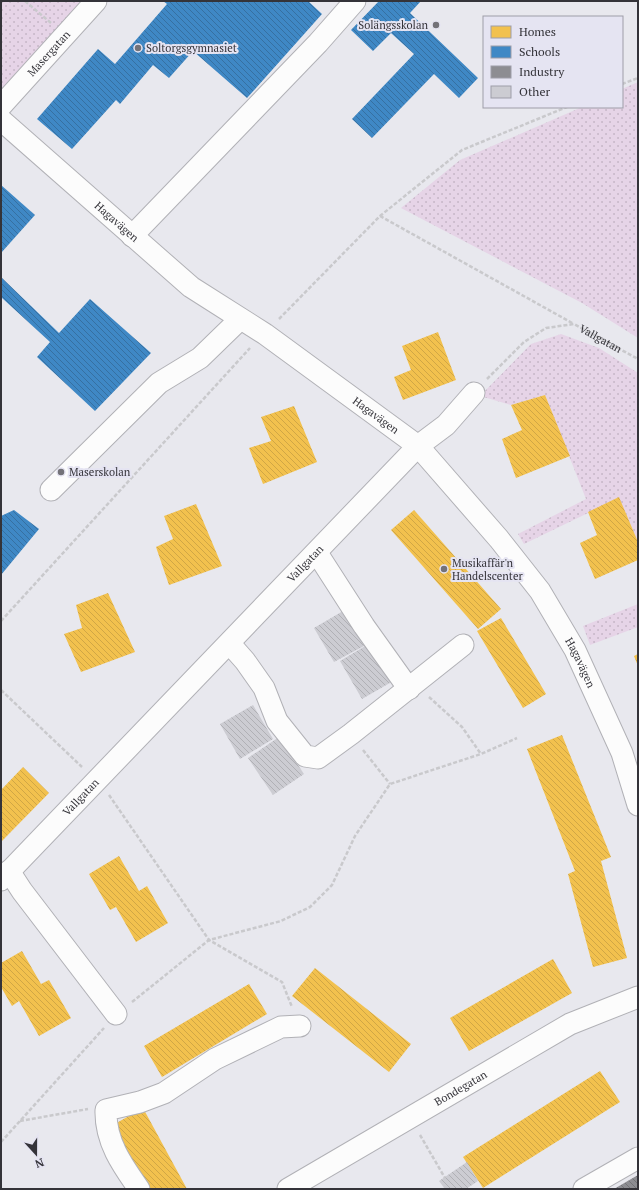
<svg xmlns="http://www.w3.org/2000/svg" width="639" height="1190" font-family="'PT Serif',serif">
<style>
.grass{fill:url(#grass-dots)}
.homes{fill:url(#homes-back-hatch)}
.schools{fill:url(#schools-back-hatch)}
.industry{fill:url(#industry-back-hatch)}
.building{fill:url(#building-back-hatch)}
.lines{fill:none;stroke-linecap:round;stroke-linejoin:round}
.minor-casing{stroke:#b1b1b6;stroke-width:23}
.path{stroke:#c9c9cc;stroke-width:2.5;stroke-dasharray:4 2;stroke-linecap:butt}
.minor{stroke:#fcfcfc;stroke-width:21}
.poi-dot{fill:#737278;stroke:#e5e4f2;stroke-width:1.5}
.labels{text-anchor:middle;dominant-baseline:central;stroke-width:4;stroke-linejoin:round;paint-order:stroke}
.poi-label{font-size:11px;fill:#343339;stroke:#e5e4f2;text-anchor:start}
.street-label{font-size:11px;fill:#343339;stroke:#e5e4f2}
</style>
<defs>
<pattern id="grass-dots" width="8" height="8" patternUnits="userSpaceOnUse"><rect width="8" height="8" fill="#e6d4e7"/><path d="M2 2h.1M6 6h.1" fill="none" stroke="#c6b6c7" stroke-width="1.8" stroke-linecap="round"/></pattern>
<pattern id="homes-back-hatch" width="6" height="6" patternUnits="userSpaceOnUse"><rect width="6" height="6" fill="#f2c14e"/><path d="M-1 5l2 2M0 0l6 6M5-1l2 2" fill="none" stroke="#d0a645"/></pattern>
<pattern id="schools-back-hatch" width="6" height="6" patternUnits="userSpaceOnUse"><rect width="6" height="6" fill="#3f88c5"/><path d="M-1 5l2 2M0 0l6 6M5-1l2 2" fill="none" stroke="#3670a1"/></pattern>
<pattern id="industry-back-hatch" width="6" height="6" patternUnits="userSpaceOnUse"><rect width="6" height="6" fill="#8d8d92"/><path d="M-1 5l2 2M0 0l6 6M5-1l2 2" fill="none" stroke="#747478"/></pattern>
<pattern id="building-back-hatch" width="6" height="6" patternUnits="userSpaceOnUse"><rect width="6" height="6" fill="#ccccd2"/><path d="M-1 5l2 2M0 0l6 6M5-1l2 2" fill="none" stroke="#b0b0b5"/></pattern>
</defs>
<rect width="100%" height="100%" fill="#e8e8ee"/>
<g class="grass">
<path d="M1,1H96L1,106Z"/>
<path d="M638,82V338L582,303L401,208L460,160L582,107H622V89Z"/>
<path d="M561,334L599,348L638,373V542L619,498L524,544L518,534L586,499L545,395L511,405L480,396L531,344Z"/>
<path d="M638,604V627L590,645L583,626Z"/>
</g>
<g class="homes">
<path d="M438,332L456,380L403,400L394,377L411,370L402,346Z"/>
<path d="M545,395L570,456L516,478L502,439L522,430L511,405Z"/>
<path d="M294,406L317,462L263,484L249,448L271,441L261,417Z"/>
<path d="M619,497L638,542V560L595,579L580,543L597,535L588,512Z"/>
<path d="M196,504L222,566L169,585L156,547L173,539L164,516Z"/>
<path d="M414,510L501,609L478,629L391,530Z"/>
<path d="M108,593L135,652L81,672L64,634L82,628L76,605Z"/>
<path d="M501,618L546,694L523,708L477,631Z"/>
<path d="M638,654V666L634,656Z"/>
<path d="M562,735L611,857L601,861L627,958L593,967L568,874L575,871L527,749Z"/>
<path d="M23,767L49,793L1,842V790Z"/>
<path d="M119,856L139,891L147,886L168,923L136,942L116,907L110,910L89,874Z"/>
<path d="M22,951L41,984L49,980L71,1018L39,1036L19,1001L12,1006L1,987V963Z"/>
<path d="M553,959L572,993L469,1051L450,1018Z"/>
<path d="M315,968L411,1044L389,1072L292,996Z"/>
<path d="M249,984L267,1014L162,1077L144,1046Z"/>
<path d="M600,1071L620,1102L483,1188L463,1157Z"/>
<path d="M143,1108L187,1189H148L113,1125Z"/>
</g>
<g class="schools">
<path d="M163,1H308L322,14L247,98L193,51L169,78L153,65L120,104L116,100L72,149L37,119L98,49L115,64L167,4Z"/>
<path d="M379,1H421L410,13L478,78L459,98L434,74L372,138L352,119L414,54L391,33L373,51L351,30Z"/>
<path d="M1,185L35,215L1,253Z"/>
<path d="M1,277L59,333L90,299L151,353L95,411L37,357L50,342L1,297Z"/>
<path d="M14,510L39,529L1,575V516Z"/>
</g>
<path class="industry" d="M638,1175V1189H614Z"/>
<g class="building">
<path d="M343,611L364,646L334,662L314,628Z"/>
<path d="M372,642L395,680L362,699L340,661Z"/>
<path d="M253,705L273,739L240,759L220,724Z"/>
<path d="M279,737L304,774L273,795L248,758Z"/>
<path d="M467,1162L478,1181L466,1189H445L439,1181Z"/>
</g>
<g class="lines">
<defs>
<g id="minor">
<path id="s2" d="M1,106L96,1"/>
<path id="s3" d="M1,120L191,287L265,334L418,446L499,539L540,591L575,650L622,753L638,805"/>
<path d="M132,236L318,43L355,1"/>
<path d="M51,490L159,383L200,358L234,325L239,318"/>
<path d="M317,553L364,626L409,689"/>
<path d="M230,644L245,661L264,688L277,721L305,756L318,758L351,734L463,645"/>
<path d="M9,871L22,891L116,1014"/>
<path id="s4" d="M1,880L418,446L446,425L474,393"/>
<path d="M139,1189C122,1165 105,1141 106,1110L140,1102L164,1093L215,1059L281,1027L300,1026"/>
<path id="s5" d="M288,1189L570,1024L638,997"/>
<path d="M584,1189L638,1158"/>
</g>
</defs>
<use href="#minor" class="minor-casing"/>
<g class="path">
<path d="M25,1L51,23"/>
<path d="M622,84L638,78"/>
<path d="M380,216L574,324"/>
<path d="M279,319L380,216L462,150L567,107"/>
<path id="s1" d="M487,379L524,342L546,328L574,324L638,359"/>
<path d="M1,621L250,348"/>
<path d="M1,690L82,767"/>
<path d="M429,697L462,727L481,754"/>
<path d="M363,750L390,784"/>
<path d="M109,795L209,940L282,982L292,1007"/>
<path d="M132,1002L209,940L281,921L310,907L332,885L355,836L390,784L481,754L517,738"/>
<path d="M20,1121L88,1109"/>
<path d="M420,1135L445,1178"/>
<path d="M1,1142L104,1028"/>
</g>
<use href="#minor" class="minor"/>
</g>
<g class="poi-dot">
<circle cx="436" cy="25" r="4"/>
<circle cx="138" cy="48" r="4"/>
<circle cx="61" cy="472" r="4"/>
<circle cx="444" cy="569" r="4"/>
</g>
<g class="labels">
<g class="poi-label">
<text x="428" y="25" text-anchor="end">Solängsskolan</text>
<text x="146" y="48">Soltorgsgymnasiet</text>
<text x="69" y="472">Maserskolan</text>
<text x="452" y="563">Musikaffär'n<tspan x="452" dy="13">Handelscenter</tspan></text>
</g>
<g class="street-label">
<text stroke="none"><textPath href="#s2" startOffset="71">Masergatan</textPath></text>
<text stroke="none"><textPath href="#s3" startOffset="154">Hagavägen</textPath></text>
<text stroke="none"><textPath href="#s1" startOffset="137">Vallgatan</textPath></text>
<text stroke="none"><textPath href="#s3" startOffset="478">Hagavägen</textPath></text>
<text stroke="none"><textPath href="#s4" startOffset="439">Vallgatan</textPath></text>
<text stroke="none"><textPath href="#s3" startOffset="802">Hagavägen</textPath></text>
<text stroke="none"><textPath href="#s4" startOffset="115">Vallgatan</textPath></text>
<text stroke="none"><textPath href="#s5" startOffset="200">Bondegatan</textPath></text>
</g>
</g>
<rect width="639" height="1190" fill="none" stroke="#343339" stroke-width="4"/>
<rect x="483" y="16" width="140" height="92" fill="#e5e4f2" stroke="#9e9da8"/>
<rect x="491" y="26" width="20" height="12" fill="#f2c14e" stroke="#9e9da8"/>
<text x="519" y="36" font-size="12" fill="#343339">Homes</text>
<rect x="491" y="46" width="20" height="12" fill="#3f88c5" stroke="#9e9da8"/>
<text x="519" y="56" font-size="12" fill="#343339">Schools</text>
<rect x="491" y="66" width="20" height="12" fill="#8d8d92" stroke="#9e9da8"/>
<text x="519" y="76" font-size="12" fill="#343339">Industry</text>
<rect x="491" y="86" width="20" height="12" fill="#ccccd2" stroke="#9e9da8"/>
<text x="519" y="96" font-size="12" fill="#343339">Other</text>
<g transform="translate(36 1154) rotate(159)" stroke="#e5e4f2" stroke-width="3" paint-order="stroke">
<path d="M0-3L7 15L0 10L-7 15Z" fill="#343339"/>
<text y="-6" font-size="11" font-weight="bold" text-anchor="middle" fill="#343339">N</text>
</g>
</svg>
